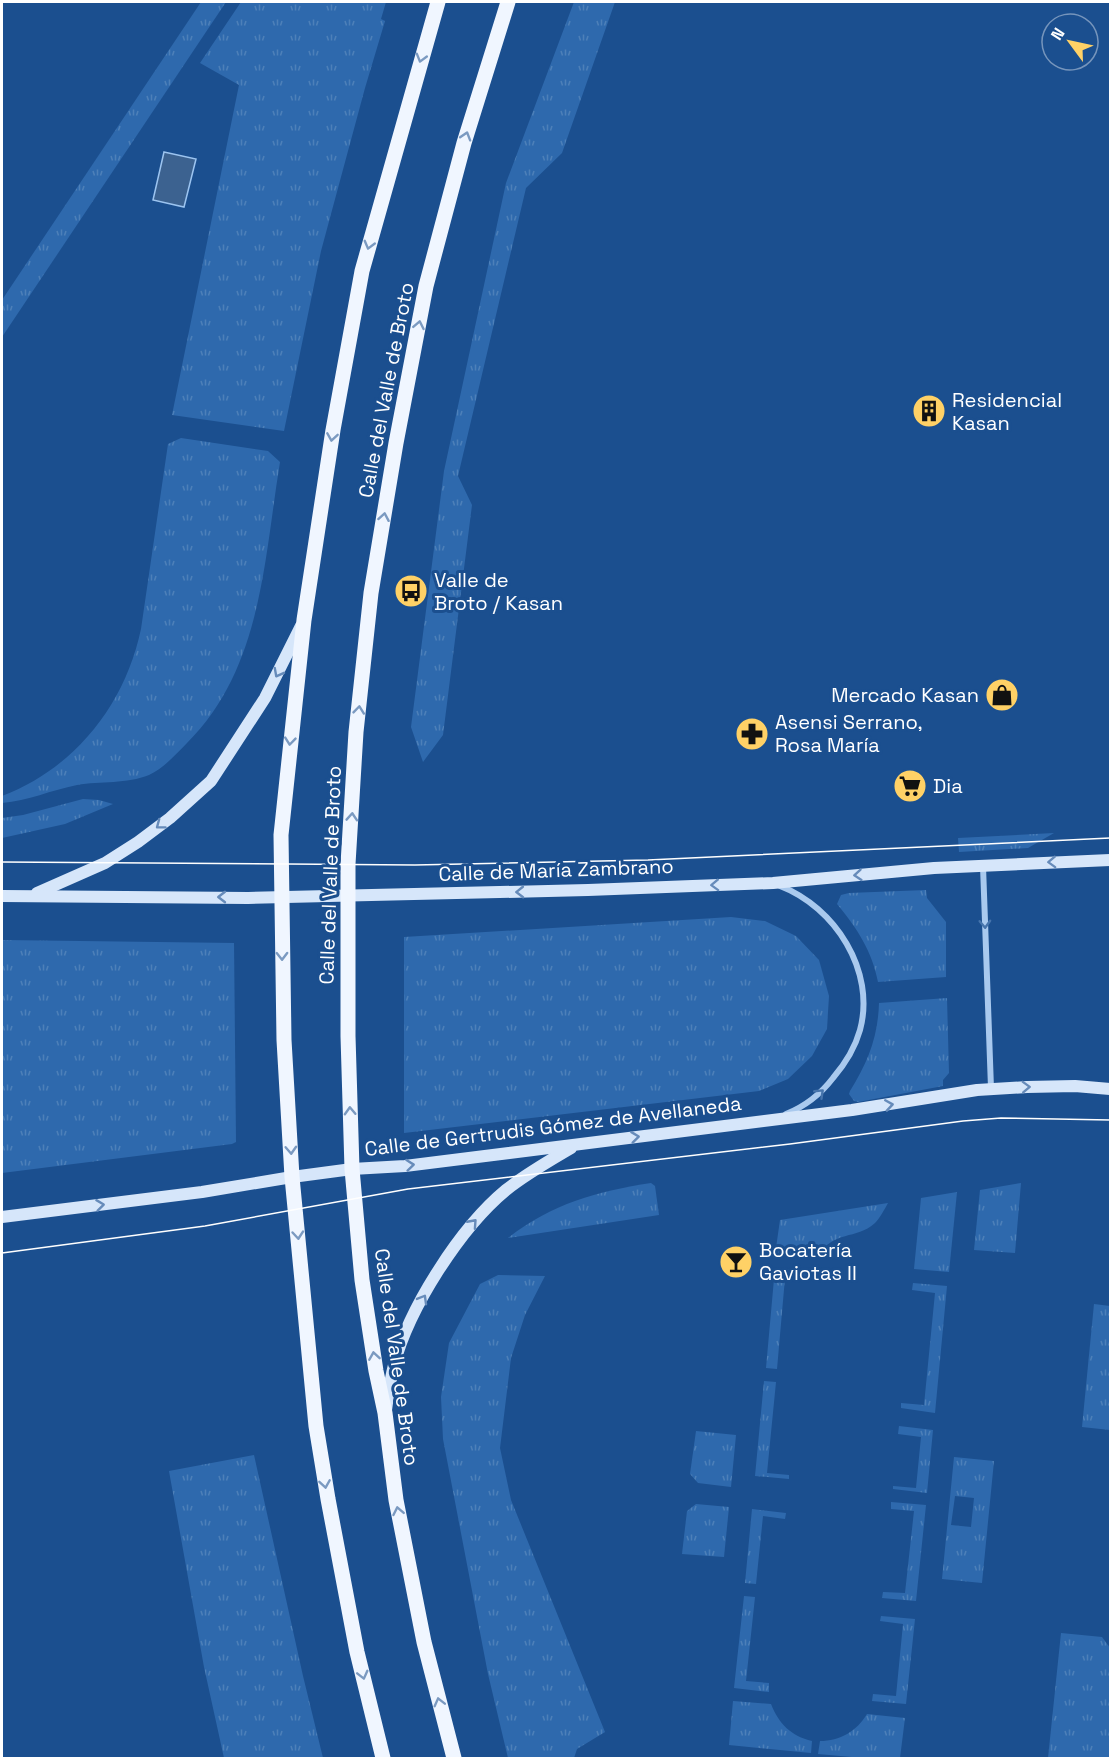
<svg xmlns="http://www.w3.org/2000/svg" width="1112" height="1760" font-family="'Space Grotesk',sans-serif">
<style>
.grass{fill:url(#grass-tufts);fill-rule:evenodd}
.water{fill:#3c6290;stroke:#9cc4f0;stroke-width:1.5}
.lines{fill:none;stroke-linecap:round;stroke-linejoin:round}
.street{stroke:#a9c9ee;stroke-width:6}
.secondary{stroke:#d6e6fa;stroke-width:12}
.primary{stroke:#f0f6ff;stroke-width:15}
.tram{stroke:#fff;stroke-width:1.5}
.oneway{stroke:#7b9ac1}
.oneway2{stroke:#668bba}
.oneway3{stroke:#4674ac}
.labels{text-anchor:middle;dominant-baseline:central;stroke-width:6;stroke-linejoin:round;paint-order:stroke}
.street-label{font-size:20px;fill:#fff;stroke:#1b4f8f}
.poi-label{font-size:20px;fill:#fff;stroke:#1b4f8f;text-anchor:start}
</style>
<defs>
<pattern id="grass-tufts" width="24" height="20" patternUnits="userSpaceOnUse" patternTransform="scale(1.5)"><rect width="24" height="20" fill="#2e69ad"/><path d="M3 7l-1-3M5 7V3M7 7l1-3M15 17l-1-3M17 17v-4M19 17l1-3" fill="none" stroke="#4d80b9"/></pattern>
</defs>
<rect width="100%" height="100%" fill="#1b4f8f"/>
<g class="grass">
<path d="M201,2H226L2,337V300Z"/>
<path d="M241,2H386L381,19L385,21L365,88L321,251L284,431L172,415L239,85L200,63Z"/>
<path d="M574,2H615L562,153L526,188L458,476L472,505L443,735L423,762L411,727L444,471L506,183Z"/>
<path d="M181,438L268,451L280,462C264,559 262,669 187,743C175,755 164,768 149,775C127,784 100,781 77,785C51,790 28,801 2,803V796C75,768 125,705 141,629L168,444Z"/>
<path d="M83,799L99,800L113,804L65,824L2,838V818L23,815Z"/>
<path d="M1054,833L1028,848L959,852L958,838Z"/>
<path d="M926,890L927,898L946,922V977L878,982C872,951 857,928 837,904L841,895L849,893Z"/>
<path d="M731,917L765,921L796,936L819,960L829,996L827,1029L812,1056L788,1079L759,1091L404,1133V937Z"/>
<path d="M2,940L234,943L236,1142L232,1144L2,1173Z"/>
<path d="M947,998L949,1073L943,1080V1086L858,1102L854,1101L849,1094L850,1091C868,1062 878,1037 879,1003Z"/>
<path d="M651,1183L655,1186L659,1215L508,1238C551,1204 598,1191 651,1183Z"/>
<path d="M1021,1183L1015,1253L974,1250L980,1190Z"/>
<path d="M957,1192L949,1272L914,1269L921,1198Z"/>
<path d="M888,1203C884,1210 880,1218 875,1223C855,1241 835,1228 815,1259L775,1255L780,1220Z"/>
<path d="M775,1268L810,1272L809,1280L785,1278L777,1369L766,1368Z"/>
<path d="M498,1275L545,1276L525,1315L511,1358L500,1448L511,1500L605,1732L577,1749L574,1758H508L488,1674L443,1439L441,1397L449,1343L480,1284Z"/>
<path d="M913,1283L947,1286L935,1413L901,1408V1403L924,1405L935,1293L912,1290Z"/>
<path d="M1094,1304L1110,1306V1430L1082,1427Z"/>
<path d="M764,1381L776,1382L767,1473L789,1475V1479L755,1476Z"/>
<path d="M899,1426L933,1430L927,1493L893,1489V1486L916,1488L921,1437L898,1434Z"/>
<path d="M696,1431L736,1435L731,1487L698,1483L690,1474Z"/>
<path d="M254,1455L303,1676L323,1758H224L204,1667L169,1471Z"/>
<path d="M954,1457L994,1461L982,1583L942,1579ZM955,1496L974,1498L971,1527L951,1525Z"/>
<path d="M891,1502L926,1505L916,1601L882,1598L883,1592L905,1593L914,1511L891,1509Z"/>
<path d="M696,1504L729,1507L724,1557L682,1554L687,1511Z"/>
<path d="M752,1509L786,1513L785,1519L763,1516L756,1584L745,1583Z"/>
<path d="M744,1596L755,1597L746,1681L769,1683V1692L734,1688Z"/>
<path d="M881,1616L915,1619L906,1704L872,1701L873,1694L896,1696L903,1624L880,1621Z"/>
<path d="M1061,1633L1102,1637L1110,1648V1758H1048Z"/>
<path d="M733,1701L771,1704C779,1724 791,1736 812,1741L811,1753L729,1745Z"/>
<path d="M867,1714L905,1718L900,1758H863L818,1754L820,1741C840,1741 857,1731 867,1714Z"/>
</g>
<path class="water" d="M164,152L196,159L184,207L153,200Z"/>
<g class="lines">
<g class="street">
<path d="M983,866L991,1088"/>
<path d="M780,886C835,907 876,971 860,1030C855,1048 845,1064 833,1078C820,1095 806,1106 786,1114"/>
</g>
<g class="secondary">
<path d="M37,893L105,863L138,842L170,818L211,781L265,698L301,626"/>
<path d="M2,896L248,898L588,890L773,883L934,868L1110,860"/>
<path d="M2,1217L202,1192L292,1177L352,1169L405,1166L852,1110L977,1090L1027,1087L1075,1086L1110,1089"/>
<path d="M386,1410C388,1396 390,1380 394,1365C409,1308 460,1228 506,1190C526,1174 549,1161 571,1148"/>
</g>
<g class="primary">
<path d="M383,1758L357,1652L328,1499L316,1426L292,1177L284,1040L281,835L304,620L333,430L362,271L438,2"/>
<path d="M454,1758L424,1642L396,1500L385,1413L376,1371L362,1280L352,1169L348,1036V864L356,732L371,593L396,443L426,286L464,143L508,2"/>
</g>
<g class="tram">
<path d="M2,862L415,865L648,860L1110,838"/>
<path d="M2,1253L205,1226L408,1189L790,1144L963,1121L1001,1118L1110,1120"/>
</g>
</g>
<defs><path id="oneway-chevron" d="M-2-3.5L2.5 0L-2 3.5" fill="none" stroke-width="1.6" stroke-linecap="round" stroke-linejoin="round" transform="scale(1.5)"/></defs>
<g class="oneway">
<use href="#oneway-chevron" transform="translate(421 58) rotate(106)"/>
<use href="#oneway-chevron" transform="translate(466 136) rotate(-73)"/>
<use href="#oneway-chevron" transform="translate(369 245) rotate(105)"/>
<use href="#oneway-chevron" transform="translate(419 325) rotate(-79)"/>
<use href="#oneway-chevron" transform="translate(332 437) rotate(99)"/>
<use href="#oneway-chevron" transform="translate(384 517) rotate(-80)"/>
<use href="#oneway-chevron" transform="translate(359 710) rotate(-84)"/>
<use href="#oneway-chevron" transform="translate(290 741) rotate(96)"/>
<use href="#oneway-chevron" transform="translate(352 817) rotate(-86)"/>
<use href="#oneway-chevron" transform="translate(282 956) rotate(89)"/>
<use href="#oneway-chevron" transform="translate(350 1111) rotate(-92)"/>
<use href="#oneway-chevron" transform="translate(291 1150) rotate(87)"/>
<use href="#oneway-chevron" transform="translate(298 1235) rotate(85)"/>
<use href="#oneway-chevron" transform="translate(374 1356) rotate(-99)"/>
<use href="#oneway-chevron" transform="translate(325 1484) rotate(81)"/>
<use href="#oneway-chevron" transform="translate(398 1511) rotate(-101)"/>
<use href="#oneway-chevron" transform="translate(363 1675) rotate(76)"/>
<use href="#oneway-chevron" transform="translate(439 1702) rotate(-104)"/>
</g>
<g class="oneway2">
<use href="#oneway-chevron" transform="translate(278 673) rotate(118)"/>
<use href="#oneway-chevron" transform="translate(160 825) rotate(143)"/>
<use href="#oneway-chevron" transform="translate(1052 862) rotate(178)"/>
<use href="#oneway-chevron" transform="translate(858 875) rotate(175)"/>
<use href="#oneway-chevron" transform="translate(715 885) rotate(178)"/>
<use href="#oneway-chevron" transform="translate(520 892) rotate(179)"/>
<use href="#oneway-chevron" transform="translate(222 897) rotate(-180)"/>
<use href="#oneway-chevron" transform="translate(1026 1087) rotate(-2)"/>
<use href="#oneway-chevron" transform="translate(889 1105) rotate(-9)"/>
<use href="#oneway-chevron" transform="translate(635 1137) rotate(-7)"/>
<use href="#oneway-chevron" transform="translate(410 1165) rotate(-6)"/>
<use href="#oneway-chevron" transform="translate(100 1205) rotate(-7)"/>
<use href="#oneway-chevron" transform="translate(473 1223) rotate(-48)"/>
<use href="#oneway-chevron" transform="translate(423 1299) rotate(-60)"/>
</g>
<g class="oneway3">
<use href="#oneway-chevron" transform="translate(985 924) rotate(88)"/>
<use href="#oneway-chevron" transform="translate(820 1093) rotate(-44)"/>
</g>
<defs>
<symbol id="building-disc" viewBox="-11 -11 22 22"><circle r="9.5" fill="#ffd166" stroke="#1b4f8f"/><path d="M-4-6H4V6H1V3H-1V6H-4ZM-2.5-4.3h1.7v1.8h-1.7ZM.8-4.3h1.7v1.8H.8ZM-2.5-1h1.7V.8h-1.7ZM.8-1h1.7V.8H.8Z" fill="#111"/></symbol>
<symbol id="bus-disc" viewBox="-11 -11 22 22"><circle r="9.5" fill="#ffd166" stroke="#1b4f8f"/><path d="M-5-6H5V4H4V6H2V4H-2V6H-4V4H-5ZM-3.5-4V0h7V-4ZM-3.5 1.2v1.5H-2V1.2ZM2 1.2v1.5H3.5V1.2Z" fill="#111"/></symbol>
<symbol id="shop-disc" viewBox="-11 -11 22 22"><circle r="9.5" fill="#ffd166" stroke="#1b4f8f"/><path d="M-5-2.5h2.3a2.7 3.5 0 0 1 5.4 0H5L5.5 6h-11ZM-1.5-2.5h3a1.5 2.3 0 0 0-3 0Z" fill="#111"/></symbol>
<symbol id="pharmacy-disc" viewBox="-11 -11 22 22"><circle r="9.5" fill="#ffd166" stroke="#1b4f8f"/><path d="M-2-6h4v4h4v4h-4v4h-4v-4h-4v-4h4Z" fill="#111"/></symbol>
<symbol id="supermarket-disc" viewBox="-11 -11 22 22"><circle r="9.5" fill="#ffd166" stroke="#1b4f8f"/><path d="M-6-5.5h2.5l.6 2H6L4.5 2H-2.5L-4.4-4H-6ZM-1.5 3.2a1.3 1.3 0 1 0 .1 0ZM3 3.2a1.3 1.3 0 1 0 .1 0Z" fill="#111"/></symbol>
<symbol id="bar-disc" viewBox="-11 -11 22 22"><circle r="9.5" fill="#ffd166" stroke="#1b4f8f"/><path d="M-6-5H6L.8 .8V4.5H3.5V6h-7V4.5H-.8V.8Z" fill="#111"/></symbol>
</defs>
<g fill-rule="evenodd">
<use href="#building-disc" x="910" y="392" width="38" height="38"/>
<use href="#bus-disc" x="392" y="572" width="38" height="38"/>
<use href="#shop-disc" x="983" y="676" width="38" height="38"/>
<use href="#pharmacy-disc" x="733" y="715" width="38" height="38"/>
<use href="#supermarket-disc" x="891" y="767" width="38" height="38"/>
<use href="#bar-disc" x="717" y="1243" width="38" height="38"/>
</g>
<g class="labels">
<g class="street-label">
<text transform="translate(386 390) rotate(-79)">Calle del Valle de Broto</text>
<text transform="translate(556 870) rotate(-2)">Calle de María Zambrano</text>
<text transform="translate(330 875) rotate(-88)">Calle del Valle de Broto</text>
<text transform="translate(553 1126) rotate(-7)">Calle de Gertrudis Gómez de Avellaneda</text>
<text transform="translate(397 1357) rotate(82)">Calle del Valle de Broto</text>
</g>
<g class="poi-label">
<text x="952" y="400">Residencial<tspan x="952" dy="23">Kasan</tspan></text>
<text x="434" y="580">Valle de<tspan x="434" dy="23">Broto / Kasan</tspan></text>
<text x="979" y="695" text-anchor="end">Mercado Kasan</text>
<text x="775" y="722">Asensi Serrano,<tspan x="775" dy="23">Rosa María</tspan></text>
<text x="933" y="786">Dia</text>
<text x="759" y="1250">Bocatería<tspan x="759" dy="23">Gaviotas II</tspan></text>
</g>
</g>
<rect width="1112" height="1760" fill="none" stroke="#ffffff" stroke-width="6"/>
<g transform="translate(1070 42) rotate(303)"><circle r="28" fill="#1b4f8f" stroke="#7695bc" stroke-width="1.5"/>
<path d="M0-4.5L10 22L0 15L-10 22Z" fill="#ffd166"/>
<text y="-9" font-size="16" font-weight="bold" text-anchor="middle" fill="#ffffff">N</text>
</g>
</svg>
